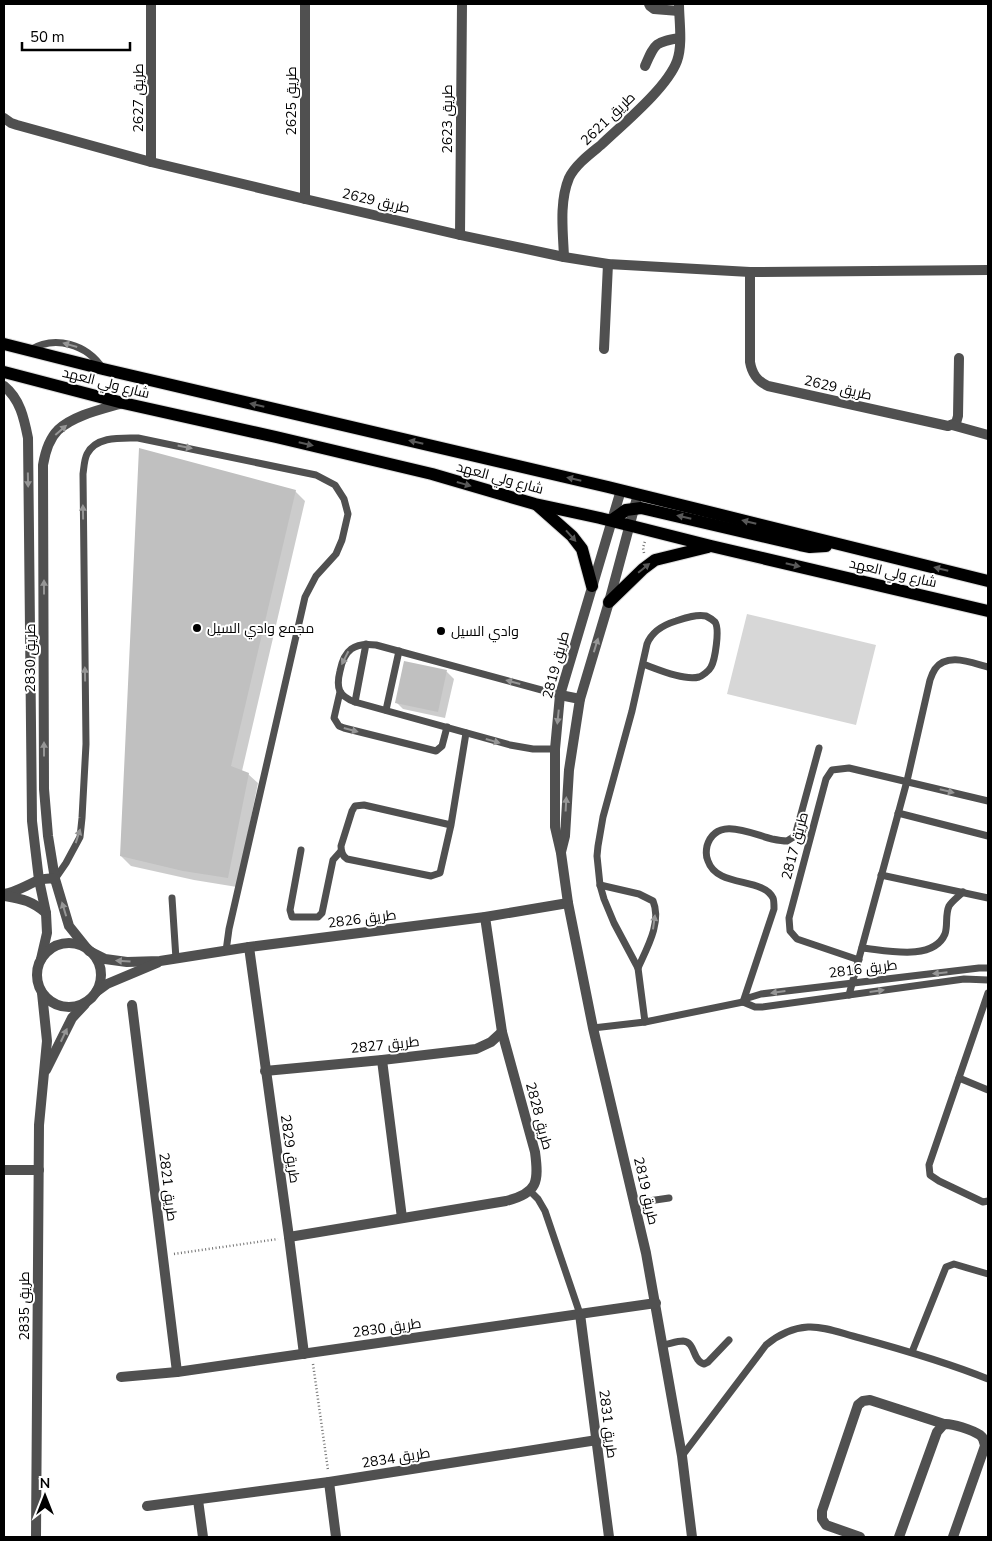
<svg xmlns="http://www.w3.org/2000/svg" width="992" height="1541" font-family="'Nunito Sans',Cairo,sans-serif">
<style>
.green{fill:#d7d7d7}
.shadow{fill:#0003}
.building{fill:#c0c0c0}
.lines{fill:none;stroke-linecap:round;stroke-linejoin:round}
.primary-casing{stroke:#dbdbdb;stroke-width:14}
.path{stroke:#727272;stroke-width:2.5;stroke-dasharray:1 2.5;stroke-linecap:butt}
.service{stroke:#505050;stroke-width:7}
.minor{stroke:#505050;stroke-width:10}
.primary{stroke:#000;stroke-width:12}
.oneway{fill:#969696}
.oneway2{fill:#595959}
.poi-dot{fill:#000;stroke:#fff;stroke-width:2}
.labels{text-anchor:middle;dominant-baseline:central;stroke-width:4;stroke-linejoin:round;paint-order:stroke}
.street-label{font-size:14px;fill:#000;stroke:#fff}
.poi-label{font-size:14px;fill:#000;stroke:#fff;text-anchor:start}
</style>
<rect width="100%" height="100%" fill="#fff"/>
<path class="green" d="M747,614L876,645L856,725L727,694Z"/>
<g class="shadow">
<path d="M295,491L305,501L242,771L248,774L258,783L237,887L194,880L131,866L121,856Z"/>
<path d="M405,663L447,672L454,679L445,718L403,709L396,702Z"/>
</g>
<g class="building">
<path d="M139,448L296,490L231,766L249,773L228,878L183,871L120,856Z"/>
<path d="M404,661L447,670L438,712L395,703Z"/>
</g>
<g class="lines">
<defs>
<g id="primary">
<path d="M4,344L103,369L608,487L988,581"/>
<path d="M4,372L123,403L276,437L432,474L535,504L600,518L711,546L988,611"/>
<path d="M537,505L572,536L582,549L592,586"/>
<path d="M612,520L626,510L641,508L800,545L810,547L826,546"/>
<path d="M609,602L643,569L655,560L708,547"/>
</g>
</defs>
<use href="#primary" class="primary-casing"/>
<g class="path">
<path d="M644,553L643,548L645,541"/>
<path d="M174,1254L278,1239"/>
<path d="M313,1364L328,1470"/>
</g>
<g class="service">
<path d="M30,350C55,335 87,344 103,369"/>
<path d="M643,664C657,669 684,681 699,677C702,676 709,671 711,667C715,660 720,629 715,622C713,620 708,617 706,616C696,614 685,618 676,621C663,625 652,631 647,644L632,711L603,817L598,846L597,856L600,885L604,899L614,923L638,968L645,1022"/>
<path d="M340,692L334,718L339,726L344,728L436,751L442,746L447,727"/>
<path d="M355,702L366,644"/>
<path d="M386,710L399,651"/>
<path d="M555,749H533L510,745L355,702C338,696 336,687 340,671C344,650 354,642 376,645L560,695"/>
<path d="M898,813L988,836"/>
<path d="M451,825L364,805L355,806L352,811L341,846C341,852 342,856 347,859L431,876L440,873L451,825L466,733"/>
<path d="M301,850L290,910L292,917H318L322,913L333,860L341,851"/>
<path d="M881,875L988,898"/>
<path d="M55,879L66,863L80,837L82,818L86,744L83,474C84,468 84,460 87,454C96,436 121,438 138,438L316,475L335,485L344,499L348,514L342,540L336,554L316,576L305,597L229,929L226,951"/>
<path d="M600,885L639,894L653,901C662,922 647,948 638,968"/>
<path d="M172,898L176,959"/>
<path d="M862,948C885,950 933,962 945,934C948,925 945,915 949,906C952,901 959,896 963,892"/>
<path d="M859,960L797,939L790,931L789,918L826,779L832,770L849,768L988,801"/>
<path d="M988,993L929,1165L930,1175L939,1181L983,1202L988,1201"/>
<path d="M849,995L907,781L930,680C931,677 933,672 935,669C947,652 972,663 988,667"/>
<path d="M743,1002L774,909C774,906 774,900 773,898C763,877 717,888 708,861C706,857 706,851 707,846C716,815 752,834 772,839C777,840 782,841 787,841L795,836L819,748"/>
<path d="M743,1002L755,1007H762L964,979L988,980"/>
<path d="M593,1028L645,1022L743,1002L748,998L761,994L979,968H988"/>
<path d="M959,1078L988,1090"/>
<path d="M530,1191L538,1199L545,1211L580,1314"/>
<path d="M635,1203L669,1198"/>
<path d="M663,1345C669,1344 677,1341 683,1341C696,1342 692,1361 704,1364L708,1362L729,1340"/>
<path d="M912,1352L946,1267L954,1264L988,1274"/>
<path d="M682,1456L766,1345C778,1335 792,1328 808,1327C825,1326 843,1334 860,1338C904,1350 946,1362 988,1379"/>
</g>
<g class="minor">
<path d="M151,4V162"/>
<path d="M305,4V199"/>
<path d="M649,4L650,6L654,9L679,11"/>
<path d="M645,66C655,43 655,42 680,38"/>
<path d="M4,118L11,123L17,125L151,162L305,199L460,235L564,257L608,264L750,272L988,270"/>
<path d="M460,235L462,4"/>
<path d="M564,257C563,232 559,202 569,178C575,165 590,154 601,145C623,124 667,88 677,61C683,45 679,20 679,4"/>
<path d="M750,272V362C752,374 757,381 768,386L948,426L956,423L958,416L959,358"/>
<path d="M604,349L608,264"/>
<path d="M4,386C20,399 24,418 28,438L32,821L39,880L46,913L47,933L41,959"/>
<path d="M123,403C103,409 74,415 58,430C49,439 45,453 43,465L44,789L48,836L55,879L69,926L89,951L105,959L127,962L160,961L249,947L485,917L568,903"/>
<path d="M952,425L988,435"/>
<path d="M621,490L560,695L555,749V827L561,853L568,903L593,1028L646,1253L682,1456L692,1537"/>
<path d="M560,695L580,699"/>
<path d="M561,852L565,836L569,770L580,699L609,602L638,494"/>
<path d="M4,894C23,891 38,875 55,879"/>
<path d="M5,896C23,899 32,901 46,913"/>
<circle cx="69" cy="975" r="32"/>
<path d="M249,947L289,1237L304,1354"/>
<path d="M96,992L107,984L157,963"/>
<path d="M132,1005L177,1372"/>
<path d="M382,1060L402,1218"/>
<path d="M46,1070L72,1018L85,1004"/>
<path d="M265,1071L382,1060L476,1049L491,1042L502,1032"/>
<path d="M4,1170H39"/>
<path d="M289,1237L506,1201C538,1193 539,1182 535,1152L502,1032L485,917"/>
<path d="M580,1314L609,1537"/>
<path d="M121,1377L177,1372L656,1303"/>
<path d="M329,1482L336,1537"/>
<path d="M198,1500L203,1537"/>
<path d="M147,1506L329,1482L597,1440"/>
<path d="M36,1537L39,1125L47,1041L42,993"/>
<path d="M860,1537L826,1525L822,1519V1511L858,1405L863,1401L870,1400L944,1424"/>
<path d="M899,1537L937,1432L944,1424C952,1423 972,1430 980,1435C984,1438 984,1441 985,1446L953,1537"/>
</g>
<use href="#primary" class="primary"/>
</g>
<defs><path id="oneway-solid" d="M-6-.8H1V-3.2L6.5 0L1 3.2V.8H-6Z" transform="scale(1.25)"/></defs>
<g class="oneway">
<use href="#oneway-solid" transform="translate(70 345) rotate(-164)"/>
<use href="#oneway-solid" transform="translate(61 430) rotate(-41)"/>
<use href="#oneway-solid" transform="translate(185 447) rotate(11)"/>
<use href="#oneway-solid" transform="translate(28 480) rotate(89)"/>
<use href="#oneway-solid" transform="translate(83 512) rotate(-91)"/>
<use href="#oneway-solid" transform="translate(44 587) rotate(-90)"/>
<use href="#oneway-solid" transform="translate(596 645) rotate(-73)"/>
<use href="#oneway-solid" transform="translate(345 658) rotate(117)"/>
<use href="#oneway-solid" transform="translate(85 674) rotate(-91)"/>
<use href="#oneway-solid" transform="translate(513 682) rotate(-165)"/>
<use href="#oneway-solid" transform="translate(558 717) rotate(96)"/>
<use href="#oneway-solid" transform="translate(351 730) rotate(15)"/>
<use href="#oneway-solid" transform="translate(493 741) rotate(16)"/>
<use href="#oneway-solid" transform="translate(44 749) rotate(-90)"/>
<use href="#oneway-solid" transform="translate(947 791) rotate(14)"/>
<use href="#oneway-solid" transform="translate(566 804) rotate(-87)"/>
<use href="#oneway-solid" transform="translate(78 836) rotate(-72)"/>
<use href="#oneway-solid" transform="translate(64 909) rotate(-107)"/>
<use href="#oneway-solid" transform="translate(654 922) rotate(-82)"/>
<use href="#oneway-solid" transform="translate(123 961) rotate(-176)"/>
<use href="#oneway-solid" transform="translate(940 973) rotate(174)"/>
<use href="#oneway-solid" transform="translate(877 991) rotate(-8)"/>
<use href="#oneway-solid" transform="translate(778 992) rotate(172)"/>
<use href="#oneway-solid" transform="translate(64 1035) rotate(-65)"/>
</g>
<g class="oneway2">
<use href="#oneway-solid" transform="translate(257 405) rotate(-167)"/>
<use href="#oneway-solid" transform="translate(416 442) rotate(-167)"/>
<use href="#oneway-solid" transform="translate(306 444) rotate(13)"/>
<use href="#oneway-solid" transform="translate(574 479) rotate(-167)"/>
<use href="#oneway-solid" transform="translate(464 484) rotate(16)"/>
<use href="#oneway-solid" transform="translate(684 517) rotate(-167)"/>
<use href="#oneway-solid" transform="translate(749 522) rotate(-166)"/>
<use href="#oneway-solid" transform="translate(571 536) rotate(48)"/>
<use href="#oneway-solid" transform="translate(793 565) rotate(13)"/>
<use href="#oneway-solid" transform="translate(644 568) rotate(-39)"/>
<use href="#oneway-solid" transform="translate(941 569) rotate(-166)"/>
</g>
<g class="poi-dot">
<circle cx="197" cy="628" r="5"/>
<circle cx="441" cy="631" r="5"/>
</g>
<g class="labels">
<g class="street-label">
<text transform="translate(138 98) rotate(-90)">طريق 2627</text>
<text transform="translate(291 101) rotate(-90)">طريق 2625</text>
<text transform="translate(447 119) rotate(-90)">طريق 2623</text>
<text transform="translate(608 119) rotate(-44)">طريق 2621</text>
<text transform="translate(376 201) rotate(13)">طريق 2629</text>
<text transform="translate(106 383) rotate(14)">شارع ولي العهد</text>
<text transform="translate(838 388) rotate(13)">طريق 2629</text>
<text transform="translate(500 478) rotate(15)">شارع ولي العهد</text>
<text transform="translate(893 573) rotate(13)">شارع ولي العهد</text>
<text transform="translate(30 658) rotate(-90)">طريق 2830</text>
<text transform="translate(556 665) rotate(-75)">طريق 2819</text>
<text transform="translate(795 846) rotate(-75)">طريق 2817</text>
<text transform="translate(362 919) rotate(-7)">طريق 2826</text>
<text transform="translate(863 969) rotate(-7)">طريق 2816</text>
<text transform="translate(385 1045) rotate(-6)">طريق 2827</text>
<text transform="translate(539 1116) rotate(75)">طريق 2828</text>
<text transform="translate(290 1149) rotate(82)">طريق 2829</text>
<text transform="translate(168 1187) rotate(83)">طريق 2821</text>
<text transform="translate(646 1191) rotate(77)">طريق 2819</text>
<text transform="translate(24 1306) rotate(-90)">طريق 2835</text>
<text transform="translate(387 1328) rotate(-8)">طريق 2830</text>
<text transform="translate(608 1424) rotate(83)">طريق 2831</text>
<text transform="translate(396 1458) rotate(-9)">طريق 2834</text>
</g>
<g class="poi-label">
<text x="207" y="628">مجمع وادي السيل</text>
<text x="451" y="631">وادي السيل</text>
</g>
</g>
<rect width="992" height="1541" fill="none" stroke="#000000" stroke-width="10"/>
<g transform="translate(45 1496)" stroke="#ffffff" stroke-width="4" paint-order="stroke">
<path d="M0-4L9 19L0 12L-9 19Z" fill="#000000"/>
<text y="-8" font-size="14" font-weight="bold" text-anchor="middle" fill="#000000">N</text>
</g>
<path d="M22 42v8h108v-8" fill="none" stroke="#000000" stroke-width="2.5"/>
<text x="30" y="42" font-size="15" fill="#000000" stroke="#ffffff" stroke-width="4" paint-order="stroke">50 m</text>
</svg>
